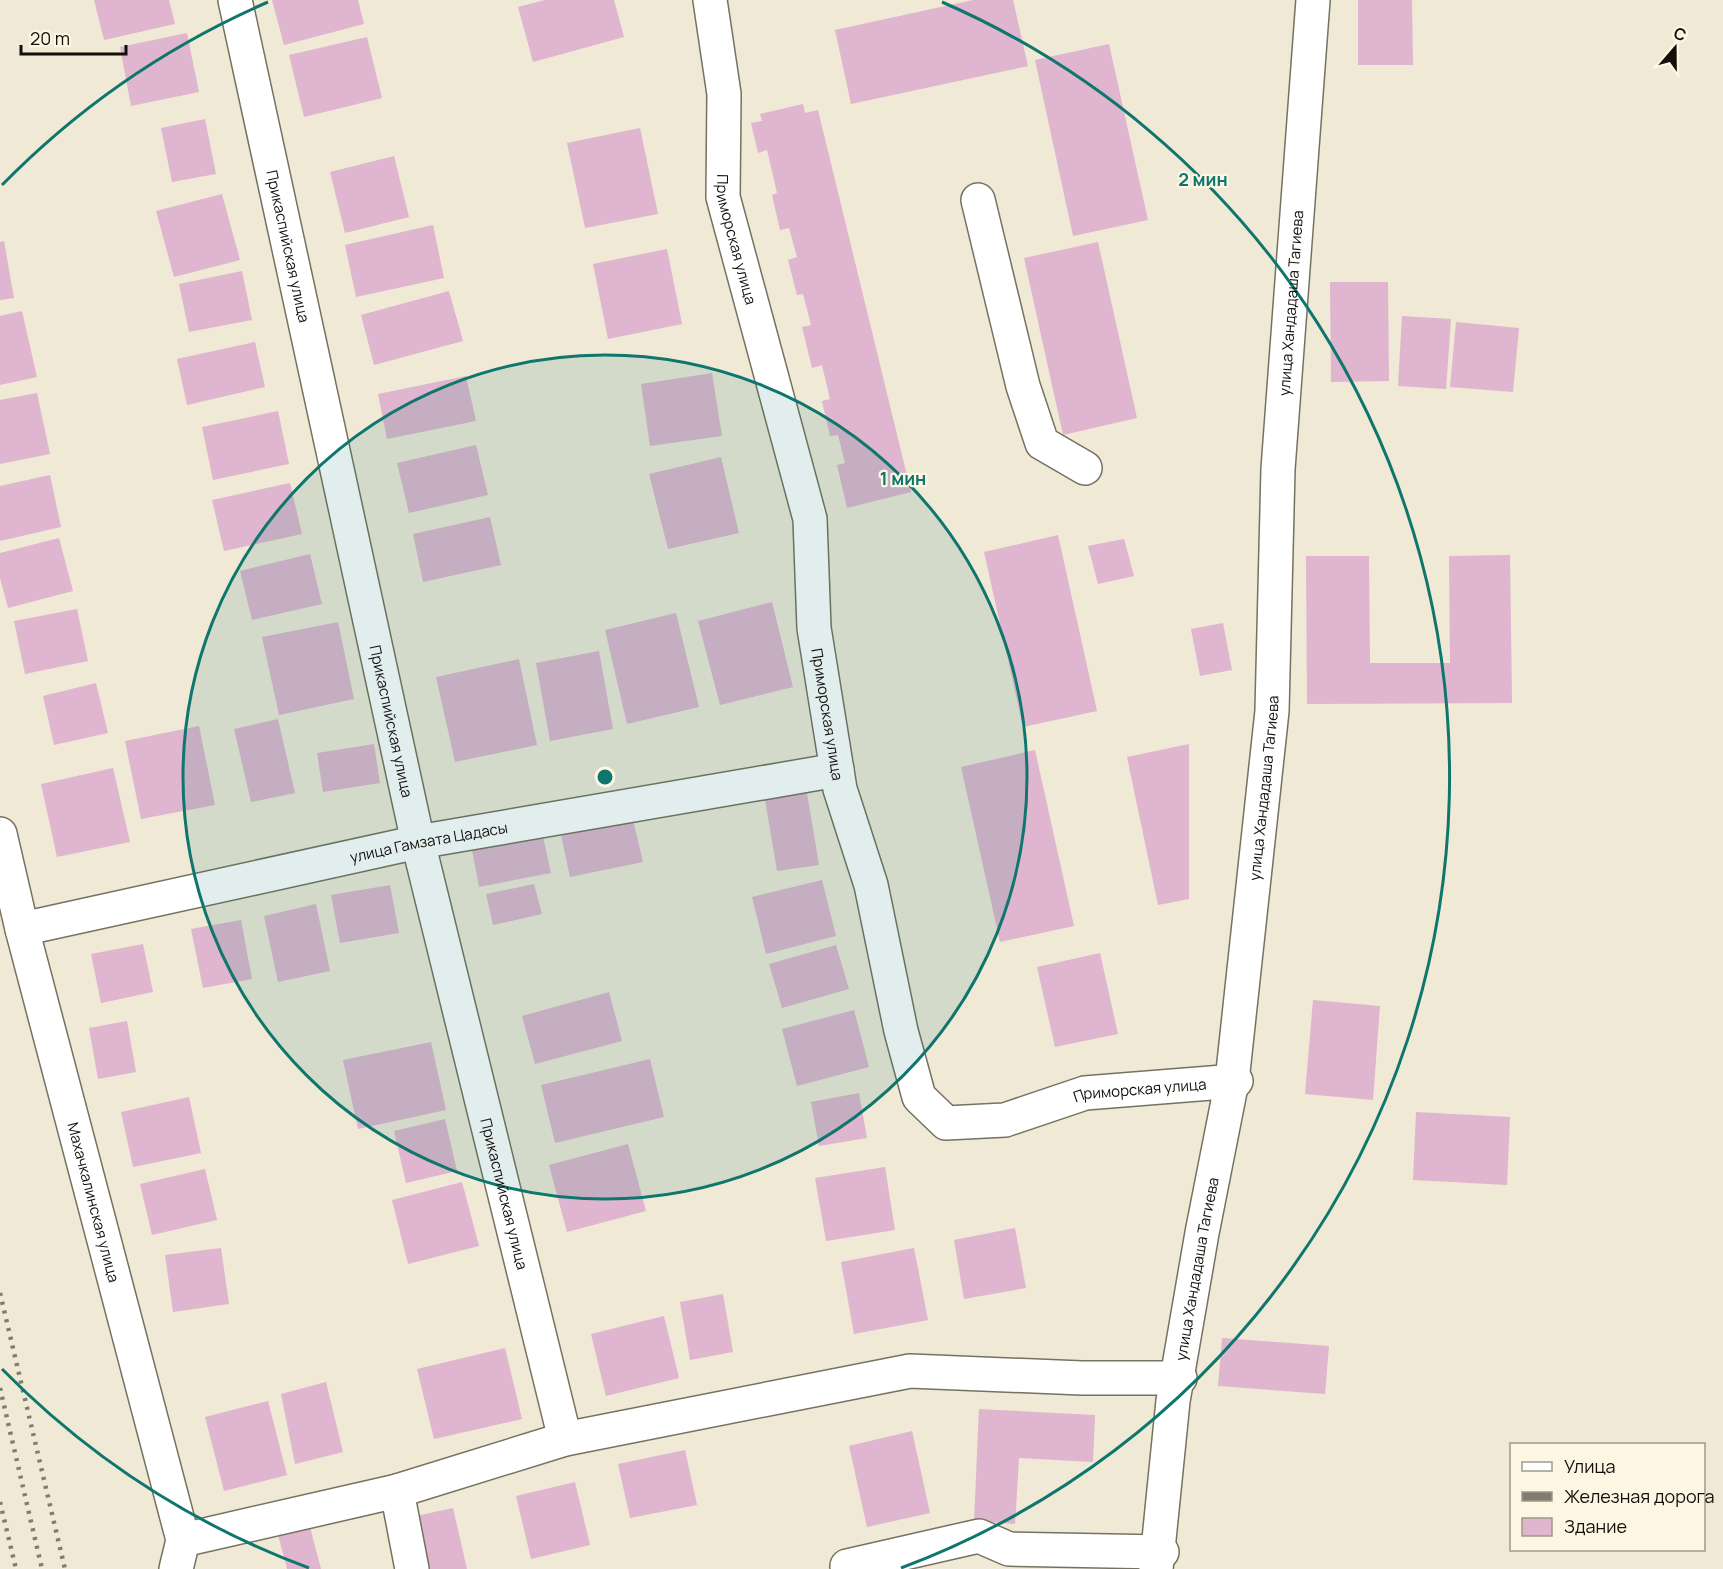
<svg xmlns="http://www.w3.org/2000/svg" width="1723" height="1569" font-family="Manrope,sans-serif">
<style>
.building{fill:#dfb5cf}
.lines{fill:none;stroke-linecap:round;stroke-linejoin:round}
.minor-casing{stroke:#767160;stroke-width:36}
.minor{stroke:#fff;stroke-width:33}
.rail{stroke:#807c6f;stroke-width:4.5;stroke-dasharray:3 6;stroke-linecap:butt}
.ring{fill:none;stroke:#0f766e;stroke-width:3}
.labels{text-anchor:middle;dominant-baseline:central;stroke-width:4.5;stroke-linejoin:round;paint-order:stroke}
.street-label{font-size:15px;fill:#13100a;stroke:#fcf6e3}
.centre{fill:#0f766e;stroke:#fcf6e3;stroke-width:3}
.ring-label{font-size:18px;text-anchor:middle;font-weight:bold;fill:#0f766e;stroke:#fcf6e3;stroke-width:4.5;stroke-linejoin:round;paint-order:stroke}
</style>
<rect width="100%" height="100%" fill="#efe9d6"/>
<g class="building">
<path d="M94,0H169L175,24L104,40Z"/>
<path d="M272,0H358L364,24L284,45Z"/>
<path d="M545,0H614L624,37L533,62L518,7Z"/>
<path d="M973,0H1013L1028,66L851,104L835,30Z"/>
<path d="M1358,0H1412L1413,65H1358Z"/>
<path d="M187,33L199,92L131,106L120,47Z"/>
<path d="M367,37L382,98L304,117L289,55Z"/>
<path d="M1109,44L1148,220L1073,236L1035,60Z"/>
<path d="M803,104L805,113L818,110L911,492L847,508L837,465L845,463L838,435L830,436L822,401L830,399L822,365L812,368L802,327L811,325L803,294L797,295L788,260L797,257L789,228L780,230L772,195L777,193L767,150L758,153L751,123L762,121L760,114Z"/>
<path d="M205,119L216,174L172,182L161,128Z"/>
<path d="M640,128L658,214L585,228L567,143Z"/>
<path d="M394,156L409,217L345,233L330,172Z"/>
<path d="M222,194L240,260L174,277L156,211Z"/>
<path d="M433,225L444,278L356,297L345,245Z"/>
<path d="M4,241L14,298L0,300V242Z"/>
<path d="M1098,242L1137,418L1063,435L1024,258Z"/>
<path d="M667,249L682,324L608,339L593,264Z"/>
<path d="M242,271L252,320L189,332L179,284Z"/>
<path d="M1330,282H1388L1389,381L1331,382Z"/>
<path d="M449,291L463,341L374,365L361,315Z"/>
<path d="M22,311L37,377L0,385V316Z"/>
<path d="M1402,316L1451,319L1446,389L1398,386Z"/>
<path d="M1456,322L1519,328L1513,392L1450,387Z"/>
<path d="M255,342L265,387L187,405L177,359Z"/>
<path d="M712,373L722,436L650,446L641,384Z"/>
<path d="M466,376L476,421L387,439L378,394Z"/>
<path d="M37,393L50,454L0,464V400Z"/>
<path d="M278,411L289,464L213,480L202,427Z"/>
<path d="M476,445L488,495L409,513L397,463Z"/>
<path d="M721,457L739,533L668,549L649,474Z"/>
<path d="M50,475L61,527L0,541V486Z"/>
<path d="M290,483L302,534L224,551L212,500Z"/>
<path d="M490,517L501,565L423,582L413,534Z"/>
<path d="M1058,535L1097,711L1023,727L984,552Z"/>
<path d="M59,538L73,591L8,608L0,578V553Z"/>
<path d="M1124,539L1134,576L1098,584L1088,546Z"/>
<path d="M310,554L322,604L252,620L240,571Z"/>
<path d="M1510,555L1512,703L1307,704L1306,556H1369L1370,663H1450L1449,556Z"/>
<path d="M772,602L793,687L720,705L698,621Z"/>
<path d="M77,609L88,661L25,674L14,621Z"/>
<path d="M676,613L699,707L627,724L605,630Z"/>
<path d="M338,622L354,699L279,715L262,637Z"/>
<path d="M1223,623L1232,670L1200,676L1191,629Z"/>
<path d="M599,651L613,729L550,741L536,663Z"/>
<path d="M519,659L537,745L455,762L436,677Z"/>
<path d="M96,683L108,733L54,745L43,696Z"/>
<path d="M278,719L295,793L251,802L234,729Z"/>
<path d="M199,726L215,805L141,819L125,741Z"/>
<path d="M374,744L380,783L323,792L317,753Z"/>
<path d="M1189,744V899L1158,905L1127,757Z"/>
<path d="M1035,750L1074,926L1000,942L961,767Z"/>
<path d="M113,768L130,842L57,857L41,784Z"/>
<path d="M807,793L819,865L777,871L765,800Z"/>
<path d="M633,820L643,862L570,877L561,835Z"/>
<path d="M543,836L551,873L479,887L472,850Z"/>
<path d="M822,880L836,936L766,954L752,897Z"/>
<path d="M534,884L542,914L493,925L486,894Z"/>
<path d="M390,885L399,933L340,943L331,895Z"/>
<path d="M316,904L330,971L278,982L264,916Z"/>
<path d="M241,920L252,979L203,988L191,929Z"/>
<path d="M143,944L153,992L101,1003L91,954Z"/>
<path d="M836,945L849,989L782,1008L769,964Z"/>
<path d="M1100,953L1118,1034L1055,1047L1037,967Z"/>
<path d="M609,992L622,1041L535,1064L522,1016Z"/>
<path d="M1313,1000L1380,1006L1373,1100L1305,1094Z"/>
<path d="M854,1010L869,1067L797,1086L782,1029Z"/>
<path d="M127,1021L136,1072L98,1079L89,1028Z"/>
<path d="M431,1042L446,1110L358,1129L343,1060Z"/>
<path d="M650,1059L664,1117L555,1143L541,1085Z"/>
<path d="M859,1093L867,1138L819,1146L811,1102Z"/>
<path d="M189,1097L201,1153L133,1167L121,1112Z"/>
<path d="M1416,1112L1510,1117L1507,1185L1413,1180Z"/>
<path d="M445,1119L457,1171L406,1183L394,1131Z"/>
<path d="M628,1144L646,1211L567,1232L549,1165Z"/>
<path d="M885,1167L895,1230L826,1241L815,1178Z"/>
<path d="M205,1169L217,1220L152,1235L140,1184Z"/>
<path d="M462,1182L479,1246L408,1264L392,1200Z"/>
<path d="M1015,1228L1026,1288L964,1299L954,1240Z"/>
<path d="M221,1248L229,1304L173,1312L165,1255Z"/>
<path d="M914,1248L928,1320L854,1334L841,1262Z"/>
<path d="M723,1294L733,1352L690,1360L680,1302Z"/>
<path d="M664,1316L679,1378L606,1396L591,1334Z"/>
<path d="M1222,1338L1329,1346L1325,1394L1218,1386Z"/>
<path d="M505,1348L522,1419L434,1439L417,1369Z"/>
<path d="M326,1382L343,1452L295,1464L281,1394Z"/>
<path d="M268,1401L287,1475L224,1491L205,1417Z"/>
<path d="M979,1409L1095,1415L1093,1462L1019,1458L1015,1524L974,1521Z"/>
<path d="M912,1431L930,1513L867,1527L849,1446Z"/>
<path d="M685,1450L697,1505L630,1518L618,1464Z"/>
<path d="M575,1482L590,1545L531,1559L516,1496Z"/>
<path d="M453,1508L467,1569H428L416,1516Z"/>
<path d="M309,1523L321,1569H287L277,1531Z"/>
</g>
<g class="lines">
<defs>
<g id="minor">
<path id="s1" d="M235,0L418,842L565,1439"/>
<path id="s2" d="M710,0L724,94L723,197L810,519L814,628L840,789L871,885L901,1031L919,1097L946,1123L1005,1120L1085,1093L1236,1081"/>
<path d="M978,200L1023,386L1042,443L1085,468"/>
<path id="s3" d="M0,834L22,929L183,1540L176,1569"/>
<path id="s4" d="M22,929L418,842L837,770"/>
<path d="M397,1491L412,1569"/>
<path d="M183,1540L397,1491L565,1439L910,1371L1082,1378H1180"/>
<path d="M848,1569L847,1566L979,1536L1009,1549L1162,1552"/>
<path id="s5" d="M1156,1569L1173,1401L1202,1233L1232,1081L1272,711L1278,469L1313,0"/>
</g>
</defs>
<use href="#minor" class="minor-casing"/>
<use href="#minor" class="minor"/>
<g class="rail">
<path d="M0,1293L65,1569"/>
<path d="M0,1388L42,1569"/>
<path d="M0,1502L16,1569"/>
</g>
</g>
<circle cx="605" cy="777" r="422" fill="#0f766e" fill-opacity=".12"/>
<g class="ring">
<circle cx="605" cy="777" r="422"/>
<path d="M309 1568A845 845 0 0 1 2 1369M2 185A845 845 0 0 1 268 2M942 2A845 845 0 0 1 901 1568"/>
</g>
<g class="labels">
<g class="street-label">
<text stroke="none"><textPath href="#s2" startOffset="242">Приморская улица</textPath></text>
<text stroke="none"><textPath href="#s1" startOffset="252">Прикаспийская улица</textPath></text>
<text stroke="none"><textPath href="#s5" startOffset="1275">улица Хандадаша Тагиева</textPath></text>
<text stroke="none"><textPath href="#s2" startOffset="728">Приморская улица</textPath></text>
<text stroke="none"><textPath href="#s1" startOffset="738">Прикаспийская улица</textPath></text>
<text stroke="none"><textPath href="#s5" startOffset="789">улица Хандадаша Тагиева</textPath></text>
<text stroke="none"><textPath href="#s4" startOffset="416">улица Гамзата Цадасы</textPath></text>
<text stroke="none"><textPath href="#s2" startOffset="1358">Приморская улица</textPath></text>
<text stroke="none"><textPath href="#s1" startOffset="1224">Прикаспийская улица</textPath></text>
<text stroke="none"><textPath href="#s3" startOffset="380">Махачкалинская улица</textPath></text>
<text stroke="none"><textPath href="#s5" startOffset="303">улица Хандадаша Тагиева</textPath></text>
</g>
</g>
<circle cx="605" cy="777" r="9" class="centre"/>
<g class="ring-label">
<text x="1203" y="186">2 мин</text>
<text x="903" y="485">1 мин</text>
</g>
<rect x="1510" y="1443" width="195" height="108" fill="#fcf6e3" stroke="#9f9a8c" stroke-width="1.5"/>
<rect x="1522" y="1462" width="30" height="9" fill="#ffffff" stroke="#9f9a8c" stroke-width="1.5"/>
<text x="1564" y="1473" font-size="18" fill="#13100a">Улица</text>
<rect x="1522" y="1492" width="30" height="9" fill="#807c6f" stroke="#9f9a8c" stroke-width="1.5"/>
<text x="1564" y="1503" font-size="18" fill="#13100a">Железная дорога</text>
<rect x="1522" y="1518" width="30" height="18" fill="#dfb5cf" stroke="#9f9a8c" stroke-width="1.5"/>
<text x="1564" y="1533" font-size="18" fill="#13100a">Здание</text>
<g transform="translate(1675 48) rotate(20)" stroke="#fcf6e3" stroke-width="4.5" paint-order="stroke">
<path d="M0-4.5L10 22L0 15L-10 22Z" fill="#13100a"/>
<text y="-9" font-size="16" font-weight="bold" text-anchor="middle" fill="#13100a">С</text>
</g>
<path d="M21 45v9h105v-9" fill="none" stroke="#13100a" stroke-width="3"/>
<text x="30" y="45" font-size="18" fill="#13100a" stroke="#fcf6e3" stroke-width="4.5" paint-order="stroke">20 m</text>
</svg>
